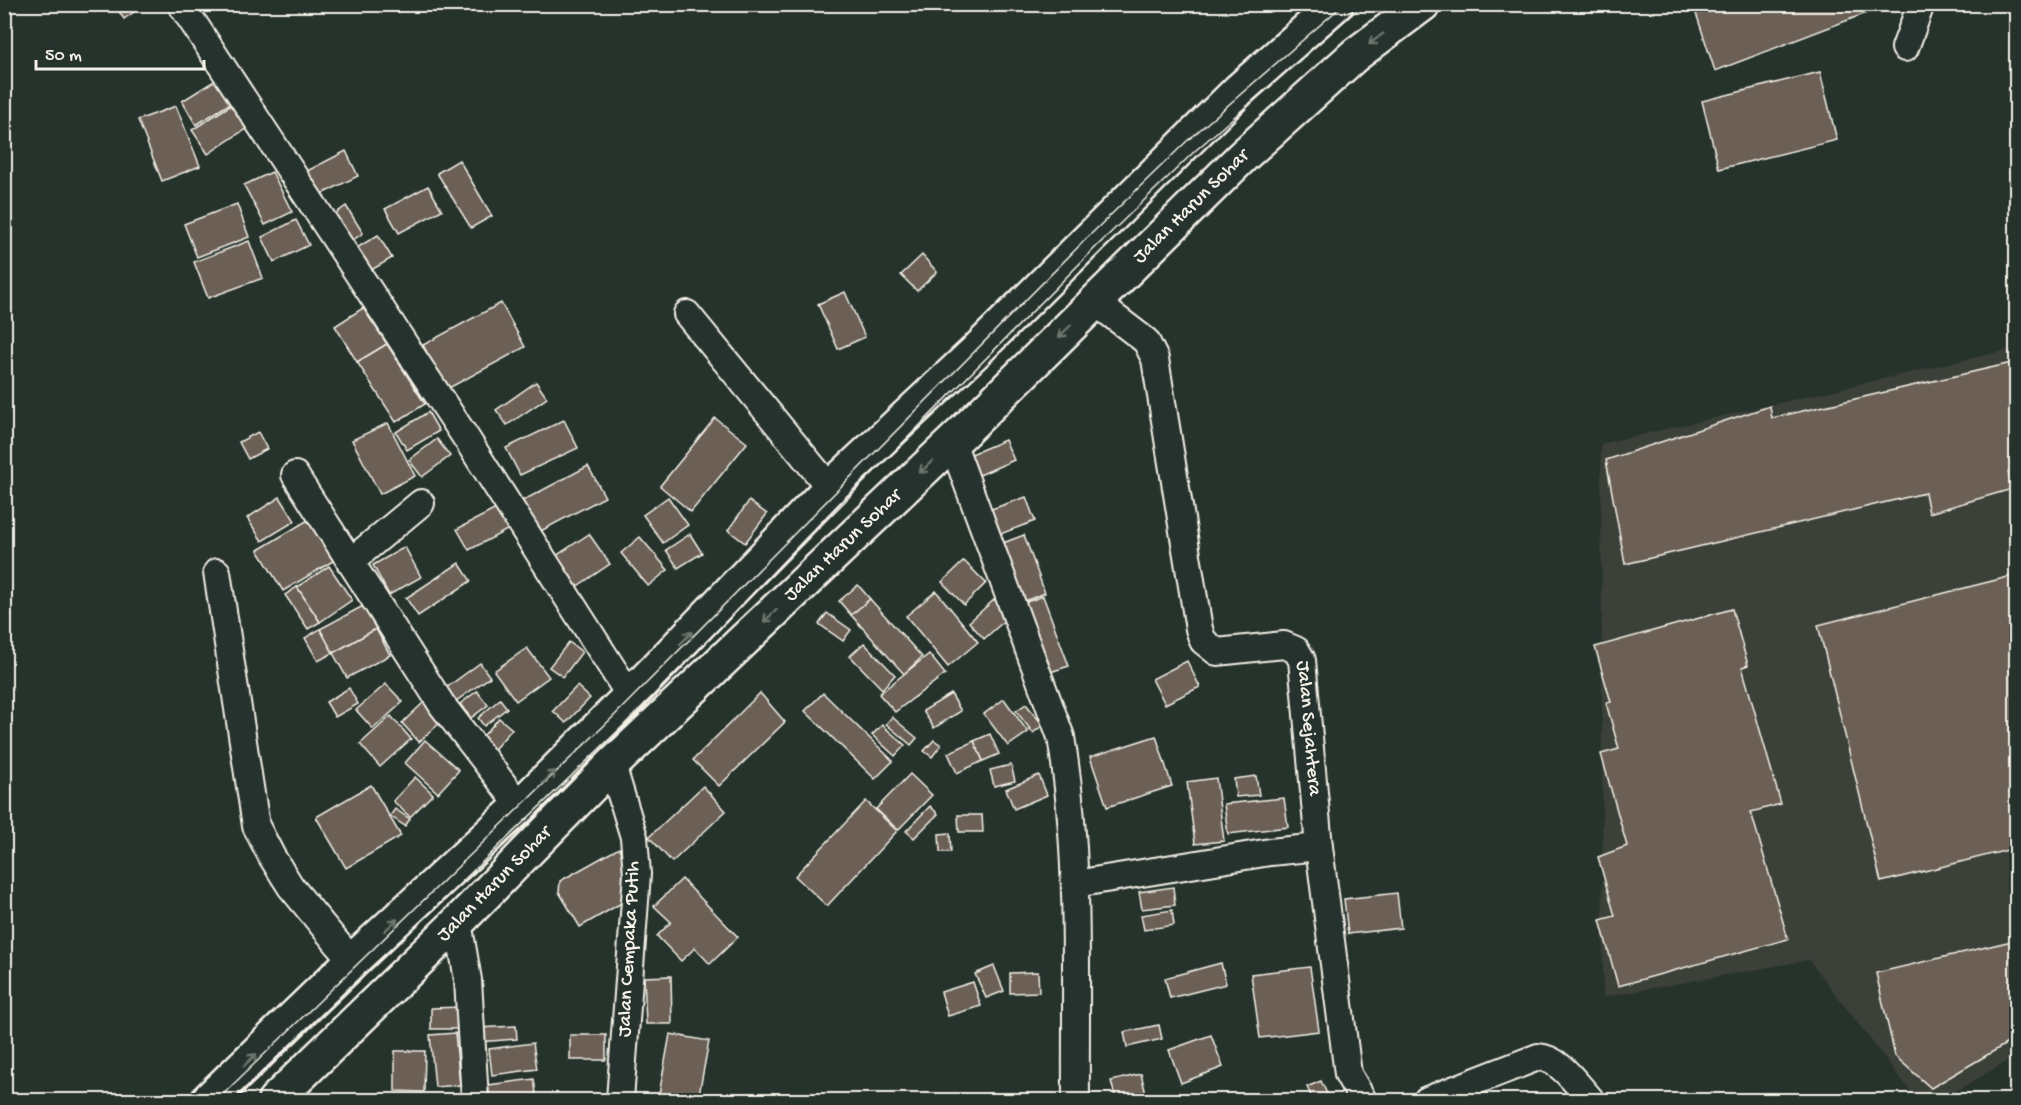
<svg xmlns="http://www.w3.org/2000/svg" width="2021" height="1105" font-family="'Gochi Hand',sans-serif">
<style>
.built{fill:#3b4139}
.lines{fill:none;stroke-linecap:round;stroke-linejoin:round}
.stream{stroke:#8fa3a1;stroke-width:7}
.building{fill:#6c6156;stroke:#f4f1e8;stroke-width:1.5}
.minor-casing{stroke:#f4f1e8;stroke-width:30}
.trunk-casing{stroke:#f4f1e8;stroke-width:38}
.minor{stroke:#26332d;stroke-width:26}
.trunk{stroke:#26332d;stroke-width:33}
.tram{stroke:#f4f1e8;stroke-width:1.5}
.oneway{stroke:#6e766e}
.labels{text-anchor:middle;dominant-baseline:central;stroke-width:4.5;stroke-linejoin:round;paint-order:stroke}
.street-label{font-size:20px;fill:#f4f1e8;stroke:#26332d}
</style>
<rect width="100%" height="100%" fill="#26332d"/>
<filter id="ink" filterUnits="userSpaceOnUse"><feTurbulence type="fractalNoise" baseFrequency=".0167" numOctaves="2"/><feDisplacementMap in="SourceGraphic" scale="12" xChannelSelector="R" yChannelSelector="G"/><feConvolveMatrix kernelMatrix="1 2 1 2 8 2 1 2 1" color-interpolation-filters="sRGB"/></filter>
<g filter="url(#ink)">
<path class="built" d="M2016,348V1056L1941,1100H1917L1809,960L1603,997L1601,444Z"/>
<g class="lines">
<path class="stream" d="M1910,1100L1919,1098"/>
</g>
<g class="building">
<path d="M114,4H145L124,19Z"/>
<path d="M1693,4H1890L1715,71Z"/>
<path d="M1820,72L1837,140L1719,169L1702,101Z"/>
<path d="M219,78L234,101L196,125L182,101Z"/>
<path d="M234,103L250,126L208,154L192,130Z"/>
<path d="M176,106L200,166L162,181L138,120Z"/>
<path d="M346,151L358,176L320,195L307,171Z"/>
<path d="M459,160L492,216L471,228L437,173Z"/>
<path d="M272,172L292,212L265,225L244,185Z"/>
<path d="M428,186L442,210L399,233L385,209Z"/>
<path d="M237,204L249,237L197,257L184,224Z"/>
<path d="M346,206L363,233L346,245L328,219Z"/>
<path d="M296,220L309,245L274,262L262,237Z"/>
<path d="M378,235L392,258L368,272L355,249Z"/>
<path d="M249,241L263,278L208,298L194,262Z"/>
<path d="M922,255L937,272L917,291L901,275Z"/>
<path d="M845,292L865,337L838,349L818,304Z"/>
<path d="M501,303L525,347L447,389L423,345Z"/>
<path d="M363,308L387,344L357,362L335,326Z"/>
<path d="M387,344L425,404L396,422L357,362Z"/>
<path d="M2016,362V470L2008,472L2012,489L1929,513L1925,493L1625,564L1606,460L1770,406L1772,418Z"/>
<path d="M536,382L547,398L507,425L496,410Z"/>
<path d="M428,412L439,431L407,450L396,432Z"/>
<path d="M715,418L747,443L691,512L660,486Z"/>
<path d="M564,420L578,448L520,475L506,448Z"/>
<path d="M388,423L415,476L380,494L352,440Z"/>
<path d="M258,432L267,449L248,459L239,442Z"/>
<path d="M437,439L450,456L422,477L409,460Z"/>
<path d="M1005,440L1014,460L975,477L967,456Z"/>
<path d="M588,466L605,497L537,533L520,502Z"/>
<path d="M280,497L295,521L262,541L247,518Z"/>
<path d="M668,497L688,525L663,543L643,515Z"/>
<path d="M1026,497L1035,521L992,537L983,512Z"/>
<path d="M749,501L767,514L745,543L728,530Z"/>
<path d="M500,507L511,528L469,550L457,529Z"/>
<path d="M313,517L338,558L283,591L258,550Z"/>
<path d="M589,534L610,564L570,591L550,560Z"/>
<path d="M690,534L702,553L678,568L666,550Z"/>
<path d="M1024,535L1045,593L1025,601L1003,543Z"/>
<path d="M640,537L668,570L648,586L621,553Z"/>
<path d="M405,547L421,577L389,595L373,565Z"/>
<path d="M964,561L986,583L964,605L942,582Z"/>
<path d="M459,563L471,581L418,616L406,598Z"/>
<path d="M329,566L352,600L320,622L297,587Z"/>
<path d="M2016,575V848L1881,882L1818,625Z"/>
<path d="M858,585L870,599L851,615L839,601Z"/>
<path d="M297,587L320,622L308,629L285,595Z"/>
<path d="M936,591L978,642L948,667L906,616Z"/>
<path d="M1043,596L1069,666L1047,673L1021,604Z"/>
<path d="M996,598L1011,615L984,639L969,622Z"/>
<path d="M870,599L922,657L904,674L851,615Z"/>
<path d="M363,606L376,629L333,653L320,629Z"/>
<path d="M1732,609L1748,665L1742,667L1781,804L1751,812L1788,939L1618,986L1600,920L1615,916L1598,857L1627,846L1601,754L1619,749L1606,703L1611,702L1595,647Z"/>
<path d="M827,613L851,630L843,641L819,624Z"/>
<path d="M320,629L333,653L318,661L305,638Z"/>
<path d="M376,629L390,655L347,678L333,653Z"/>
<path d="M569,642L582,652L563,677L549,667Z"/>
<path d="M864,643L895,675L882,689L850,656Z"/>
<path d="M527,648L549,677L516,701L494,671Z"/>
<path d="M929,654L945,674L895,712L879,694Z"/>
<path d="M1187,661L1200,687L1165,704L1152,679Z"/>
<path d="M480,663L490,677L456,701L446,688Z"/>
<path d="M386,684L403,702L373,729L356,710Z"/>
<path d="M577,686L590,698L566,723L553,711Z"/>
<path d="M349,688L358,704L335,717L326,702Z"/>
<path d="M477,691L488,705L471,718L460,704Z"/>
<path d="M760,693L785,722L719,786L693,760Z"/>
<path d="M823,693L893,761L875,779L805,711Z"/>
<path d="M951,694L961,711L934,728L923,711Z"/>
<path d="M500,699L507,708L484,726L478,718Z"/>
<path d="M1004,699L1028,732L1008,746L984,714Z"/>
<path d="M424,702L442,721L419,742L402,723Z"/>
<path d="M1026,704L1043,725L1033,733L1016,711Z"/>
<path d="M391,716L411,739L380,767L360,744Z"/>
<path d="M892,717L917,738L911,745L886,724Z"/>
<path d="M499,718L512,729L490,754L477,743Z"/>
<path d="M882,725L905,745L895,756L872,735Z"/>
<path d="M990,734L999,754L983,761L974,741Z"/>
<path d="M1156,736L1172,786L1107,807L1090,757Z"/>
<path d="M425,740L459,770L438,793L405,763Z"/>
<path d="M934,740L941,745L932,757L924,751Z"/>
<path d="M974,741L983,761L957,773L948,753Z"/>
<path d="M1011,765L1015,781L994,786L990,770Z"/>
<path d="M910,774L932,795L898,830L876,809Z"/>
<path d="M1039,775L1047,795L1014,809L1006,789Z"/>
<path d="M1256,776L1259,795L1236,797L1234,779Z"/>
<path d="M415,777L433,794L410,817L393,801Z"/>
<path d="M1216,778L1224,841L1195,844L1187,782Z"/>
<path d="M371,785L401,836L346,868L316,817Z"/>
<path d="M703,786L726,811L672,862L649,837Z"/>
<path d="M1284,798L1288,827L1228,834L1224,804Z"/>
<path d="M866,801L897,831L827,906L795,876Z"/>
<path d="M930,806L938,814L914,838L906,831Z"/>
<path d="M395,809L410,819L405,826L390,816Z"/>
<path d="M958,815H982L983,832H959Z"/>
<path d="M950,833L951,852H940L939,834Z"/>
<path d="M619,848L627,869L625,901L580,927L559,892L560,881Z"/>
<path d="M682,879L738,937L710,964L695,948L681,961L657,936L671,922L654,906Z"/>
<path d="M1173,887L1175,905L1142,909L1139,892Z"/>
<path d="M1397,893L1401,928L1348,934L1344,899Z"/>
<path d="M1172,910L1174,925L1144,930L1141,915Z"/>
<path d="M2016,940V1038L1931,1088L1895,1056L1876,973Z"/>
<path d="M1221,963L1226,984L1170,998L1165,978Z"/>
<path d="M994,966L1004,991L986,998L975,974Z"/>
<path d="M1310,967L1319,1031L1260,1038L1251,974Z"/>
<path d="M1038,972L1039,992L1010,993V973Z"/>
<path d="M671,976L672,1024H646L644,977Z"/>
<path d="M973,982L981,1006L948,1016L941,992Z"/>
<path d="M463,1007V1029H431V1008Z"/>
<path d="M1159,1025L1162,1039L1127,1047L1124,1032Z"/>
<path d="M516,1026L517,1039L478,1042L477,1028Z"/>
<path d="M455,1033L460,1085L435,1087L430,1035Z"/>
<path d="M670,1034L709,1041L698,1100H658Z"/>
<rect x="570" y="1035" width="36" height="25"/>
<path d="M1211,1035L1223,1067L1181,1083L1169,1050Z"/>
<path d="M533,1043L537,1069L492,1075L489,1049Z"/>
<path d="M395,1051H425L424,1092L395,1091Z"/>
<path d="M1141,1074L1146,1094L1116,1100L1111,1081Z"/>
<path d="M534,1079L537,1100H490L488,1085Z"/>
<path d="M1321,1081L1330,1100H1313L1307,1087Z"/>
<path d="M412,1096L463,1097V1100H412Z"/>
</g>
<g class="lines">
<defs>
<g id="minor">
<path d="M181,4L468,441L630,696"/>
<path d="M1905,48L1921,4"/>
<path id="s1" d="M1095,302L1146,341L1155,359L1199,629L1203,641L1217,652L1284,645L1296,650L1302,660L1319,847L1348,1074L1363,1100"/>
<path d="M687,314L830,488"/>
<path d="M952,442L1061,737C1081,856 1075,979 1076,1100"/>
<path d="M295,475L442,705L520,806"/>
<path d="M350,562L421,503"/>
<path d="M217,572L256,826L272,857L291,887L352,961"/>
<path d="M612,765L634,837L637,874L620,1100"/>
<path d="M1075,884L1270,852L1319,847"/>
<path d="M458,922L468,980L475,1100"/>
<path d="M1427,1100L1538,1057C1560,1058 1577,1085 1591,1100"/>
</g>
<g id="trunk">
<path d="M208,1100L352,961L520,806L630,696L830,488L975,352L1239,90L1336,4"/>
<path id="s2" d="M275,1100L458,922L612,765L961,434L1243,156L1355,55L1423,4"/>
</g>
</defs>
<use href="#minor" class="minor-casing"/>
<use href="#trunk" class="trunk-casing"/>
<use href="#minor" class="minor"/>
<use href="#trunk" class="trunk"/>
<g class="tram">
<path d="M217,1100L614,716L1090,235L1187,141L1344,4"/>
<path d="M236,1100L623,726L1099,244L1196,150L1364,4"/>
</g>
</g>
<defs><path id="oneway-shaft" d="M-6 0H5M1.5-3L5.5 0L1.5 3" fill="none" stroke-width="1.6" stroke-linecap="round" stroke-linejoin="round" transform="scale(1.5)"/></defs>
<g class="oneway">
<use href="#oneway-shaft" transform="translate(1376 39) rotate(143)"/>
<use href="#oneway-shaft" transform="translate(1065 331) rotate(136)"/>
<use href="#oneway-shaft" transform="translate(926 467) rotate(137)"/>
<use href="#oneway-shaft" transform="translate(770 616) rotate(137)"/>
<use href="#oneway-shaft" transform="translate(686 638) rotate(-46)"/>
<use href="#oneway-shaft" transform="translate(549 777) rotate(-45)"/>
<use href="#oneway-shaft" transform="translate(391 925) rotate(-43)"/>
<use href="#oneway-shaft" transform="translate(250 1060) rotate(-44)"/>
</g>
</g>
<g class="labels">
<g class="street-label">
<text stroke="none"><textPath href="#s2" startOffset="1280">Jalan Harun Sohar</textPath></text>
<text stroke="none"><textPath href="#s2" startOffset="794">Jalan Harun Sohar</textPath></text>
<text stroke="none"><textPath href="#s1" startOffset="549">Jalan Sejahtera</textPath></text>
<text stroke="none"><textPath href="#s2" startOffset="308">Jalan Harun Sohar</textPath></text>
<text transform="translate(630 949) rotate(-87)">Jalan Cempaka Putih</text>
</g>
</g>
<rect width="2021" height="1105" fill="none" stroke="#26332d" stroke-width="24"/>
<rect x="12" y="12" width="1997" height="1081" fill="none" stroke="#f4f1e8" stroke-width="2" filter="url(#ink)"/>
<path d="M36 60v9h168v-9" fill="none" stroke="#f4f1e8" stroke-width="3"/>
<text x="45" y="60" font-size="18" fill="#f4f1e8" stroke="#26332d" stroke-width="4.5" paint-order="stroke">50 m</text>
</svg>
